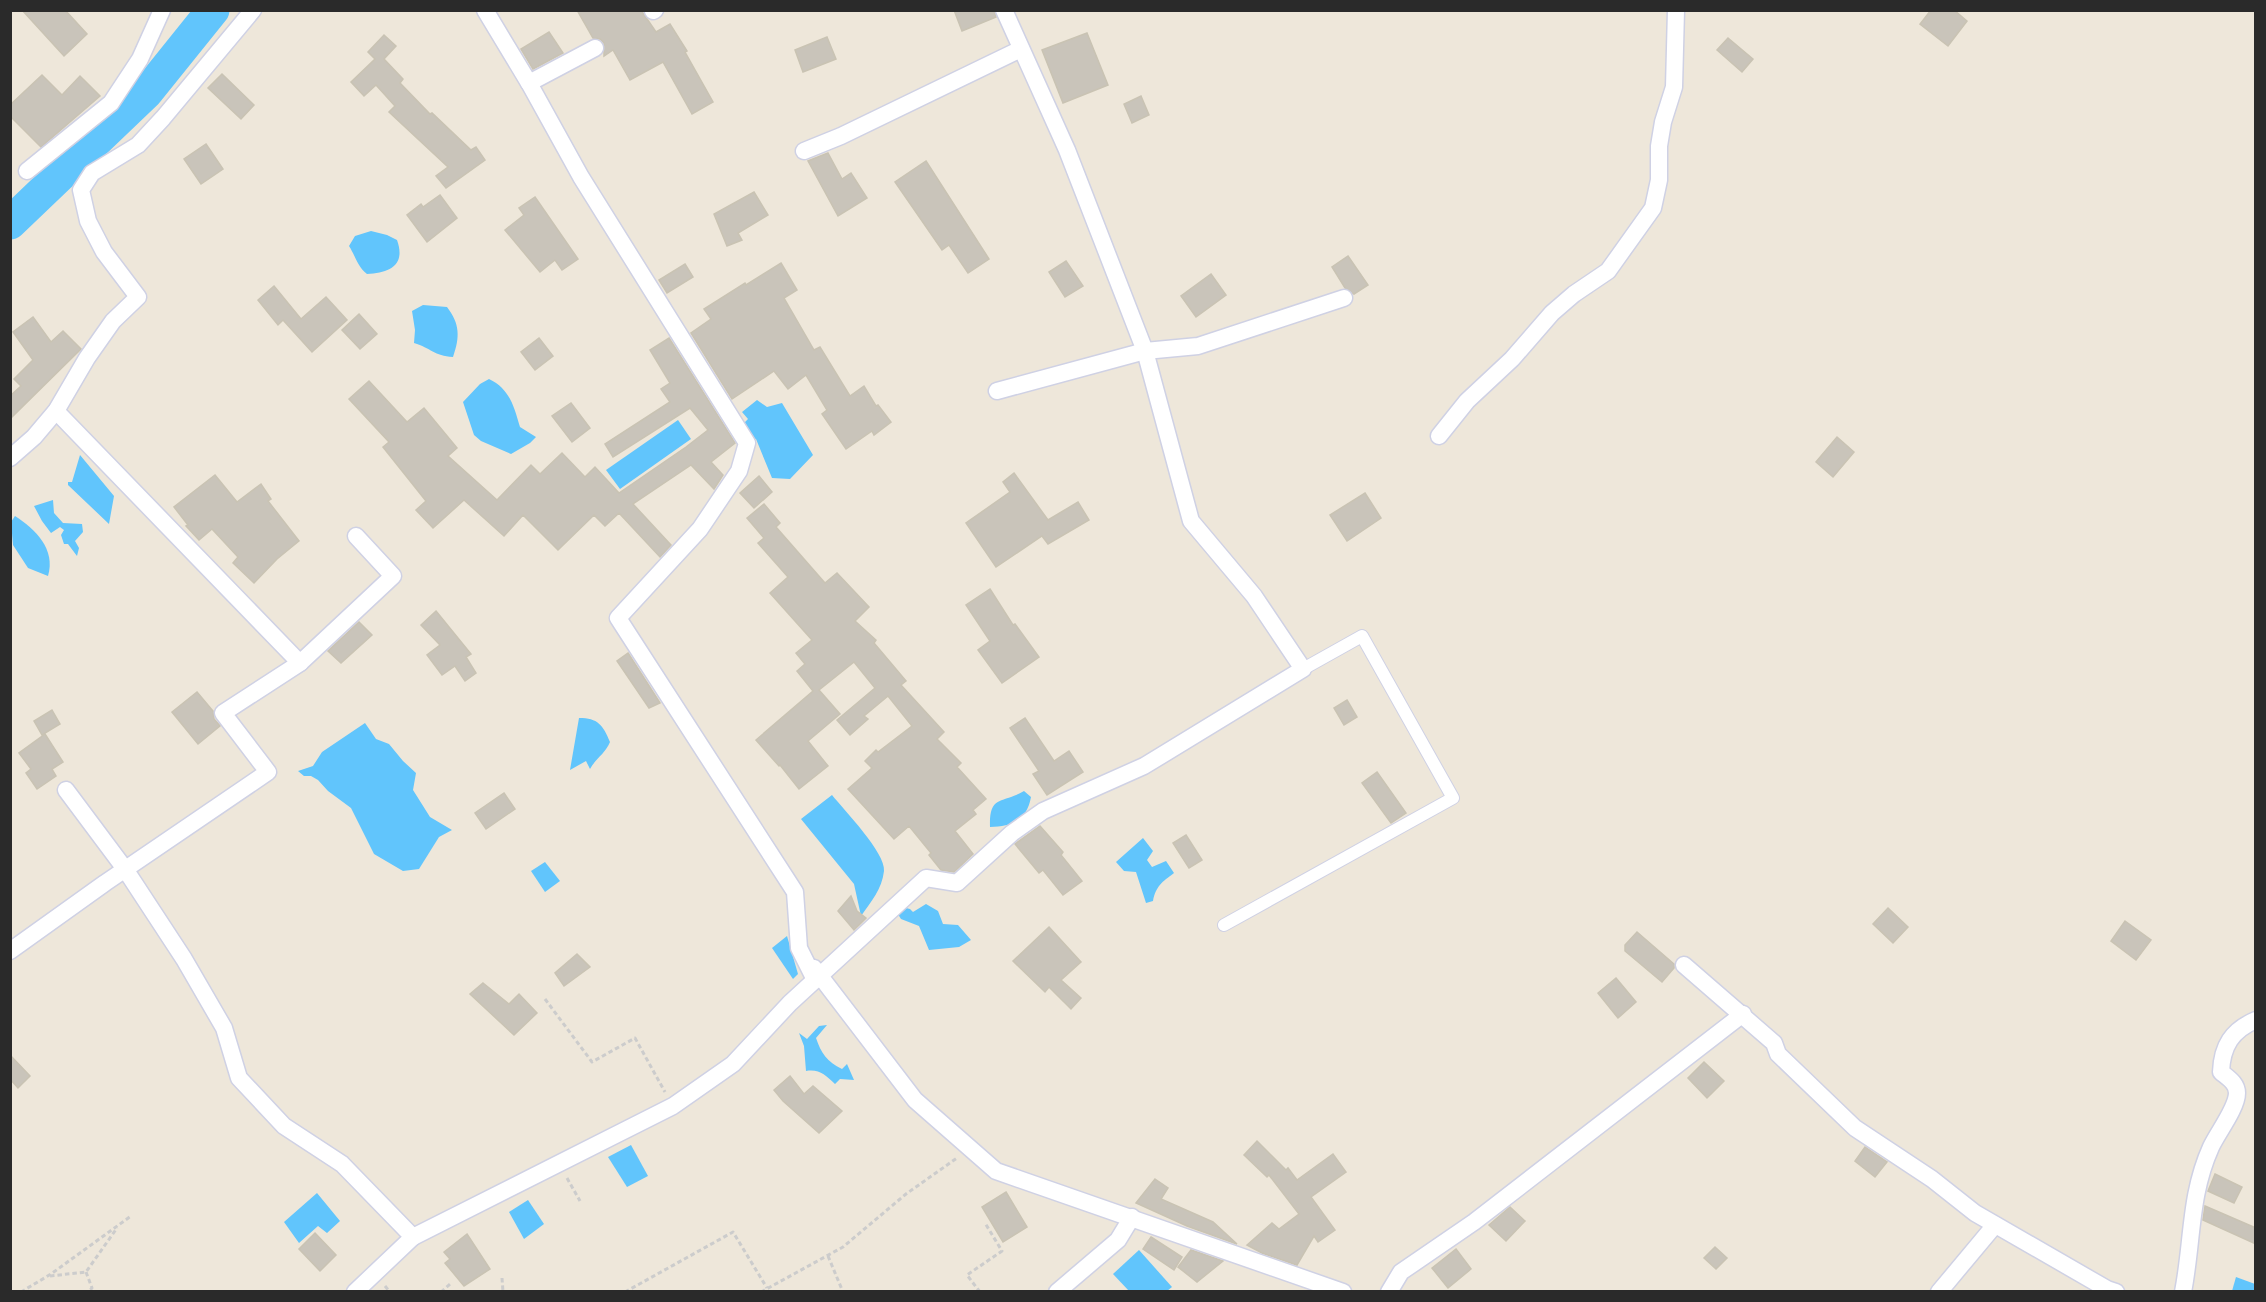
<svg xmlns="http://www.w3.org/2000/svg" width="2266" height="1302" font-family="'PT Sans',sans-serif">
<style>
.water{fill:#61c5fc}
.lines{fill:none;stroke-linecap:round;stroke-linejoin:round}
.river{stroke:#61c5fc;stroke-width:33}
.building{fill:#c9c4ba;stroke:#c9c3b3;stroke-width:1.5}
.pedestrian-casing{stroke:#cfd1e4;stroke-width:14}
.minor-casing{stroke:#cfd1e4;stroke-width:19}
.path{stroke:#ccc;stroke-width:3;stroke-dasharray:4.5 3;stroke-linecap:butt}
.pedestrian{stroke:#fff;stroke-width:12}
.minor{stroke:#fff;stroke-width:16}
</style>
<rect width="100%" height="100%" fill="#eee7da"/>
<g class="water">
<path d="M371,231L387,235L397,240C406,265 390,273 367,274C357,266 356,257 349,246L355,236Z"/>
<path d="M423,305L447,307C460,324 460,337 453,357C434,356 431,348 414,343L415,330L412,311Z"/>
<path d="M489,379C510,389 514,407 520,427L536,437L530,443L511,454L481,441L474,435L463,402L480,384Z"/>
<path d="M757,400L767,407L782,403L813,455L790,479L772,478L756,439L751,438L742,425L748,419L742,412Z"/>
<path d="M678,420L691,439L620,489L606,470Z"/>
<path d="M80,455L114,496L109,524L68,485V482H72Z"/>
<path d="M53,500L54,513L63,523L82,524L83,532L75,541L79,548L77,556L68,544H64L61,535L64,530L60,527L51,533L42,521L34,506Z"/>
<path d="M15,516C35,529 56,549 48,576L28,568L13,545L11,522Z"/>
<path d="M579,718C598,718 603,725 610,742C605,754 596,758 590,769L586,761L570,770Z"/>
<path d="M365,723L376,739L389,744L403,761L416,773L413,790L430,817L452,830L439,837L419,869L403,871L374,854L351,808L328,791L318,780L311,776H304L298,771L313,766L322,752Z"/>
<path d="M1024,791L1031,797C1027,820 1012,827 990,827C989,794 1002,804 1024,791Z"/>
<path d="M832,795C844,810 886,853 884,871C882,889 871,902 861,916L854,884L801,819Z"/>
<path d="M1143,838L1153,851L1147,860L1152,867L1166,861L1174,873C1162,882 1156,886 1153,901L1146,903L1136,872L1124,871L1116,862Z"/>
<path d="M545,862L560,881L545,892L531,871Z"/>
<path d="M926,904L938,911L943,924L958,925L971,940L959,947L929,950L919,926L901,919L896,911L902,907L910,909L913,912Z"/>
<path d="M787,936L798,974L793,979L772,948Z"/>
<path d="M827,1025L816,1038C821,1053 827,1062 842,1069L847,1064L854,1080L840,1079L835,1084C825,1075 820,1069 806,1071L804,1046L799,1033L807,1039L819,1026Z"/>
<path d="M631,1145L648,1176L627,1187L608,1157Z"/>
<path d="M317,1193L340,1221L327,1233L318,1226L299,1243L284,1222Z"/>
<path d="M528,1200L544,1224L524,1239L509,1212Z"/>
<path d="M1139,1250L1172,1287L1167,1291H1129L1113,1274Z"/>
<path d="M2236,1277L2255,1284V1291H2232Z"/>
</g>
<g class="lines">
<path class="river" d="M10,223L147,92L213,10"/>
</g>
<g class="building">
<path d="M22,10H65L87,34L64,56Z"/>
<path d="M577,10H641L656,32L670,24L687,51L685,52L713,102L692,114L663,62L630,80L613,50L604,56V43L600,39L593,38Z"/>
<path d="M954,10H994L996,17L962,31Z"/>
<path d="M1931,10H1954L1967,21L1948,46L1920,24Z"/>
<path d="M549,32L563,53L533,69L521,49Z"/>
<path d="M1087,33L1108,85L1063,103L1042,50Z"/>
<path d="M384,35L396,46L384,59L403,79L400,83L430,114L432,113L471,150L476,147L485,160L446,188L436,176L448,167L389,112L395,106L376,85L364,96L351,82L375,59L368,52Z"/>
<path d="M827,37L836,59L803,72L795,50Z"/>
<path d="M1728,38L1753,59L1742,72L1717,50Z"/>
<path d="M222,74L254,105L241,119L208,88Z"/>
<path d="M42,75L62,95L80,76L100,96L41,147L10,116V105Z"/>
<path d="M1141,96L1149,115L1132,123L1124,104Z"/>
<path d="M206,144L223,169L201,184L184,159Z"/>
<path d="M828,153L842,179L851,173L867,198L838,216L808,161Z"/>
<path d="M926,161L989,259L968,273L949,245L942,250L895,182Z"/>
<path d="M754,192L768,215L738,233L742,240L727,246L714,214Z"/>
<path d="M440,195L457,218L427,242L407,215L421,204L423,207Z"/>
<path d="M535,197L578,259L562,270L555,260L540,272L505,230L524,215L519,208Z"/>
<path d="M1348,256L1368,285L1354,294L1345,288L1332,267Z"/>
<path d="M1066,261L1083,286L1065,297L1049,272Z"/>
<path d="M781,263L797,290L784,298L814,350L820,347L850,396L864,386L876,406L878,405L891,422L874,435L872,431L846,449L822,414L827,410L806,375L788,389L774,371L732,399L691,333L711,319L704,309L745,283L746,285Z"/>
<path d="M685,264L693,277L667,293L659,280Z"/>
<path d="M1211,274L1226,295L1196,317L1181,296Z"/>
<path d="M274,286L301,319L326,297L347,320L312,352L283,320L278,325L258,300Z"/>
<path d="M359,314L377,334L360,349L342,330Z"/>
<path d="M33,317L51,342L63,331L81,349L10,419V396L21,386L14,379L33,360L13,332Z"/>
<path d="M539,338L553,356L535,370L521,352Z"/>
<path d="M669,338L735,443L711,462L723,475L714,489L691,465L633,504L671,545L660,557L619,513L605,526L594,515L558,550L523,515L504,536L464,500L433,528L416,510L426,501L383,447L389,442L349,399L369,381L407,422L424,408L457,448L448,456L497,500L531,465L540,474L562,453L585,477L595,467L619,493L686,447L708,430L690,408L613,457L605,444L670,402L661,389L670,383L650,350Z"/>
<path d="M571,403L590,428L572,442L552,416Z"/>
<path d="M1837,437L1854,452L1833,477L1816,462Z"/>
<path d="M1014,473L1048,520L1078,502L1089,520L1048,544L1042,536L996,567L966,523L1010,492L1003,482Z"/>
<path d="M215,475L237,502L261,484L271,499L268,501L299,541L277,559L254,583L233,563L238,557L212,529L199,540L186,526L188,525L174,507Z"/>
<path d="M759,476L772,492L754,508L740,493Z"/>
<path d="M1365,493L1381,518L1347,541L1330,515Z"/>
<path d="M764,504L780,523L776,527L825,583L837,573L869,607L855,621L876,640L874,643L906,681L901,685L944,732L937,739L961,763L957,767L986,799L973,810L976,814L955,831L973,854L954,872L941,870L929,855L931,853L909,826L894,839L848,789L872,768L865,761L876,750L878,752L912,726L888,696L864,716L868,719L850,735L837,720L875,688L854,662L819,690L840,714L808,741L828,766L799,789L780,765L779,766L756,740L813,691L797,671L805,664L796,653L812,640L770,593L788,577L758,543L764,538L747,518Z"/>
<path d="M990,589L1013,625L1015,624L1039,657L1002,683L978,650L990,641L966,605Z"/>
<path d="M436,611L471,654L466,657L476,673L465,681L455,666L442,675L427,655L440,645L421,625Z"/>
<path d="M359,622L372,635L341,663L328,651Z"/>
<path d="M628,653L660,703L649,708L617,661Z"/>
<path d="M197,692L213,711L214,719L220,726L198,744L172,712Z"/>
<path d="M1347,700L1357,717L1344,725L1334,708Z"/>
<path d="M52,710L60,724L42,735L34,721Z"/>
<path d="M1025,718L1054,761L1069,751L1083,772L1047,795L1033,774L1039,771L1010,728Z"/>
<path d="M45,734L63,762L52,769L56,776L37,789L26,773L31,769L19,753Z"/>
<path d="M1377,772L1406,813L1391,823L1362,783Z"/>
<path d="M504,793L515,809L486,829L475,813Z"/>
<path d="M1040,826L1063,852L1061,855L1082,881L1063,895L1043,870L1039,873L1015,844Z"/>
<path d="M1186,835L1202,860L1189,868L1173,843Z"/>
<path d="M851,896L857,911L866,918L854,930L838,911Z"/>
<path d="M1888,908L1908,927L1893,943L1873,924Z"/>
<path d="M2125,921L2151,940L2136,960L2111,941Z"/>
<path d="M1049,927L1081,962L1061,980L1081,998L1071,1009L1049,987L1045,992L1013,961Z"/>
<path d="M1637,932L1674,964V968L1662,982L1625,951V945Z"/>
<path d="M577,954L590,967L564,986L555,973Z"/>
<path d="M1616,978L1636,1002L1618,1018L1598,993Z"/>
<path d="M483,983L509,1004L519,994L537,1013L514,1035L470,994Z"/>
<path d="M10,1055L30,1076L18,1088L10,1079Z"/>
<path d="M1704,1062L1724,1081L1707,1098L1688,1078Z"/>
<path d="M790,1076L804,1094L813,1086L842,1111L819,1133L783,1101L774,1090Z"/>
<path d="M1257,1141L1286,1170L1288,1168L1297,1180L1333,1154L1346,1172L1311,1197L1335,1230L1318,1242L1314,1236L1297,1265L1262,1253L1247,1245L1272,1223L1279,1229L1299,1214L1269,1175L1267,1177L1244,1155Z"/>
<path d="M1865,1147L1887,1162L1875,1177L1855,1161Z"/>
<path d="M2215,1174L2242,1187L2234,1203L2208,1191Z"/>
<path d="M1155,1179L1168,1188L1161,1199L1213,1222L1237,1244L1187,1226L1136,1203Z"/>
<path d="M1006,1192L1027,1227L1003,1242L982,1207Z"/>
<path d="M2205,1206L2256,1228V1244L2203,1220Z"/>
<path d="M1510,1207L1525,1221L1506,1241L1489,1225Z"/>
<path d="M315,1233L336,1255L320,1271L299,1249Z"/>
<path d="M467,1234L490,1269L464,1286L445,1263L450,1259L444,1252Z"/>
<path d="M1151,1237L1182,1257L1174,1270L1143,1249Z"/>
<path d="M1715,1247L1727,1258L1716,1269L1704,1258Z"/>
<path d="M1456,1249L1471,1269L1448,1288L1432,1268Z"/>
<path d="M1191,1250L1223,1261L1197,1282L1178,1267Z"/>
</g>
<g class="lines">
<defs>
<path id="pedestrian" d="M1224,925L1453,798L1362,636L1303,669"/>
<g id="minor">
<path d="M485,10L529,83L595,48"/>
<path d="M653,11L655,10"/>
<path d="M529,83L581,177L747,443L739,471L700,529L618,618L795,892L799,948L815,980"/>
<path d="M804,151L841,136L1021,49"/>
<path d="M27,171L111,103L140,59L162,10"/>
<path d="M997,391L1145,351L1198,346L1344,298"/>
<path d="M56,411L300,663L393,576L356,536"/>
<path d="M1439,436L1467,401L1512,359L1552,313L1574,294L1608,271L1653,208L1659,180V146L1663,122L1674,87L1676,10"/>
<path d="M10,458L34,437L56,411L87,358L113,321L138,297L104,252L88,221L81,190L92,173L138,145L163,118L253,10"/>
<path d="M66,790L125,869L184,959L224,1028L239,1078L284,1126L342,1164L413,1237L355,1292"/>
<path d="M10,951L105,883L268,772L223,713L300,663"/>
<path d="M1684,965L1774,1043L1778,1054L1855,1128L1932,1179L1975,1213L2107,1289L2116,1292"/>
<path d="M814,968L915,1100L996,1171L1343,1292"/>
<path d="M413,1237L673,1106L733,1064L790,1003L926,878L957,883L1012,833L1043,811L1144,766L1303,669L1254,596L1191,521L1145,351L1067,150L1004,10"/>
<path d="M1057,1292L1118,1240L1132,1217"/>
<path d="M1389,1292L1401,1272L1474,1222L1743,1014"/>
<path d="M1939,1292L1995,1225"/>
<path d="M2183,1292C2193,1241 2189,1196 2211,1147C2218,1132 2237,1108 2237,1093C2237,1083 2228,1078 2221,1072C2222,1046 2232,1030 2256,1020"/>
</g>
</defs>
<use href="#pedestrian" class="pedestrian-casing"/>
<use href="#minor" class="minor-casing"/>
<g class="path">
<path d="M545,999L592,1062L635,1038L665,1092"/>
<path d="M567,1178L580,1201"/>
<path d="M828,1256L843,1292"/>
<path d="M86,1272L92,1288L88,1292"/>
<path d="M50,1276L86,1272L117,1228"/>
<path d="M502,1278L503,1292"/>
<path d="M385,1286L390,1292"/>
<path d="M21,1292L51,1274L131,1216"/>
<path d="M441,1292L450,1284"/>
<path d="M625,1292L733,1232L767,1288"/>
<path d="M761,1292L843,1247L906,1194L957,1158"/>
<path d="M980,1292L967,1275L1002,1251L985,1223"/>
</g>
<use href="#pedestrian" class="pedestrian"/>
<use href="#minor" class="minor"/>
</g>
<rect width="2266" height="1302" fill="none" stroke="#2a2a2a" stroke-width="24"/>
</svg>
